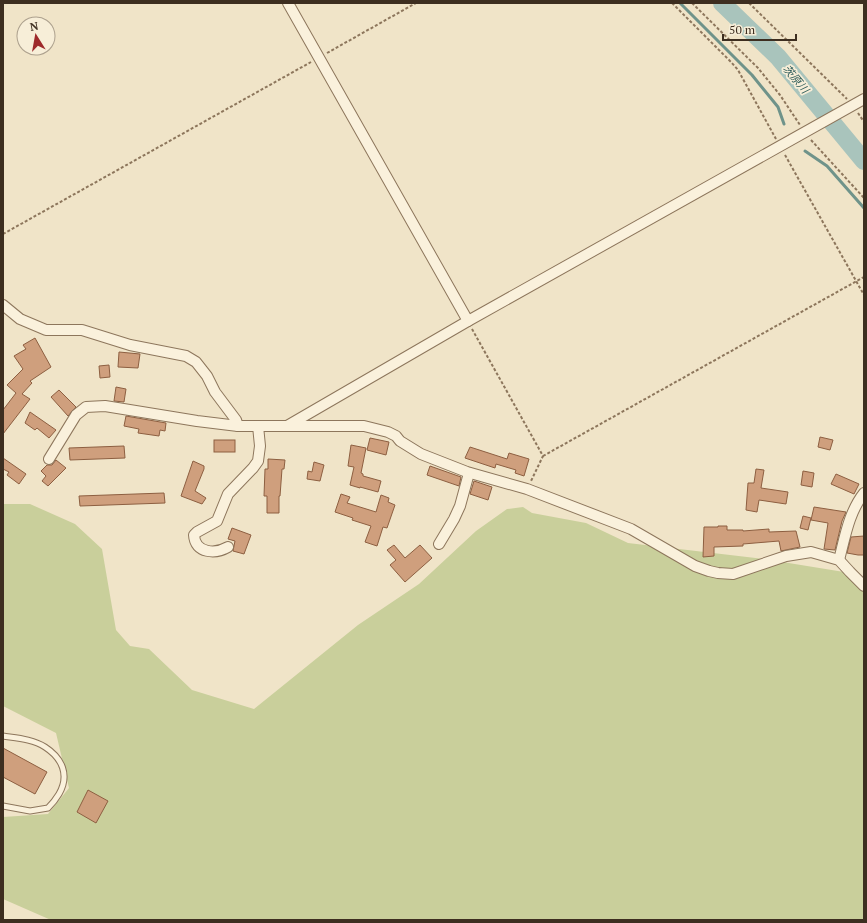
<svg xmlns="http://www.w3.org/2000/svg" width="867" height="923" font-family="'PT Serif','Noto Sans JP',serif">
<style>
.green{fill:#c9cf9b}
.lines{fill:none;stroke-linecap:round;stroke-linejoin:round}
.stream{stroke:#6f938a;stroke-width:3}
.river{stroke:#a9c4bc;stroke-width:18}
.building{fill:#cf9f7d;stroke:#8d5f41}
.lane-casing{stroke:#8d765c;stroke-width:7}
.street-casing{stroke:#8d765c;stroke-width:12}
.path{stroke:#8d765c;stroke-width:2;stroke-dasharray:3 2;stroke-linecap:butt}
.lane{stroke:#faf1dc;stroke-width:5}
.street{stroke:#faf1dc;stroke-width:10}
.labels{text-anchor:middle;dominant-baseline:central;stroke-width:3.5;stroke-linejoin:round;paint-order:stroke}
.water-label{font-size:11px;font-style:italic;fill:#2f5d5a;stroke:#f7eed8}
</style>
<rect width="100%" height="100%" fill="#f0e4c8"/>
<path class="green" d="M3,504H30L75,524L102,549L116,630L130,646L149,649L192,690L254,709L358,625L419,584L476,531L507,509L523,507L532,513L586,523L628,543L764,559L844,572L864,579V920H51L3,899V817L48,814L69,788L56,733L3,706Z"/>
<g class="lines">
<g class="stream">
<path d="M680,3L752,75L778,107L784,124"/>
<path d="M805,151L827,166L864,208"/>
</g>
<path class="river" d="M722,3L778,57L864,161"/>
</g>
<g class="building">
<path d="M35,338L51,367L30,381L32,383L22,394L30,399L3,434V410L16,393L7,385L23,369L14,356L26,349L23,345Z"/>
<path d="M119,352L140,354L138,368L118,367Z"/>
<path d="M109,365L110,377L100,378L99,366Z"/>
<path d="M116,387L126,389L124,402L114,401Z"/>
<path d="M59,390L76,407L68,416L51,397Z"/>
<path d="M30,412L56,430L49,438L37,428L35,430L25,423Z"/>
<path d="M126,416L166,423L165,431L160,430L159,436L138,433L139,429L124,426Z"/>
<path d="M820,437L833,440L830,450L818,447Z"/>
<path d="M370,438L389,442L386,455L367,450Z"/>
<rect x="214" y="440" width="21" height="12"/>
<path d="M351,445L366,448L361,473L363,474V476L381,481L378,492L360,487V488L350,485L354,467L348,466Z"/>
<path d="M124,446L125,458L70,460L69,448Z"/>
<path d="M470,447L507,459L509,453L529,459L524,476L515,473L516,470L496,464L495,468L465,458Z"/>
<path d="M3,458L26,474L19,484L7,475L9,472L3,469Z"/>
<path d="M268,459L285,460L284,469H282L280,496H279V513H267V496H264L265,469H268Z"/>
<path d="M56,460L66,468L48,486L42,481L46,476L41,471L47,465H52Z"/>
<path d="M193,461L204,466V469L195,491L206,498L202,504L181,496Z"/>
<path d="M314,462L324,465L320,481L307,479L308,471L312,472Z"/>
<path d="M430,466L461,477L459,486L427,475Z"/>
<path d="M756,469L764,470L761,488L788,492L786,504L759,500L757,512L746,510L748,483H754Z"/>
<path d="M803,471L814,473L812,487L801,485Z"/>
<path d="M836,474L859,484L854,494L831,484Z"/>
<path d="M474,481L492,487L488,500L470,494Z"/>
<path d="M164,493L165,503L80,506L79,496Z"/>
<path d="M341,494L350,497L347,503L376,512L381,495L389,498L388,502L395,505L387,528L383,527L377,546L365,542L371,526L352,520L353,518L335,512Z"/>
<path d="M814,507L846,512L842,521L835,550L824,549L828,523L811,520Z"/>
<path d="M803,516L811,518L808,530L800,528Z"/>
<path d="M718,526H727V530H743V531L769,529V532L796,531L800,547L781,551L779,541L743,544V546L714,547V556L703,557L704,527H718Z"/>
<path d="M232,528L251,535L244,554L233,551L235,541L228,539Z"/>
<path d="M864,536V555H858L847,553L851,537Z"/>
<path d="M394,545L405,558L420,545L432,558L405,582L390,565L396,560L387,550Z"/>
<path d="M3,748L47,772L35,794L3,777Z"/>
<path d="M88,790L108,801L96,823L77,812Z"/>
</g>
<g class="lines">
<defs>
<path id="lane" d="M3,736C16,738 33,739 45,747C62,758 70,775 59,794C56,799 52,804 48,808L30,811L3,806"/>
<g id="street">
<path d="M288,3L468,321"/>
<path d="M3,305L20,319L46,330H82L130,345L186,356L196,362L207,376L215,392L236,420L238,426"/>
<path d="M287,426L468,321L864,99"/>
<path d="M49,459L76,415L86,407L105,406L197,421L238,426H364L388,432L396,436L400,441L421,454L467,472L527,489L631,529L695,566L709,571L718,573L733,574L786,556L811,552L839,560L850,572L864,586"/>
<path d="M439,544L454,519L460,506L469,473"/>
<path d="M228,547C216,554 195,554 194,535L197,532L217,521L228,494L253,468L258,461L260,446L258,426"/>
<path d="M839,560C845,537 849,512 864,493"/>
</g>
</defs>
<use href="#lane" class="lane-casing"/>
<use href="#street" class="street-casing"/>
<g class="path">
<path d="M672,3L731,62L738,70L776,139"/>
<path d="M692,3L758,68L780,95L800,125"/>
<path d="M749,3L847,99"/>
<path d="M327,53L416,3"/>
<path d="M858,113L864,122"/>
<path d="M811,140L864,198"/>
<path d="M785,155L864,295"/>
<path d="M3,234L311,62"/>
<path d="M472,329L543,456L531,481"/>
<path d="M543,456L864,277"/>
</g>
<use href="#lane" class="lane"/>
<use href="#street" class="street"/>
</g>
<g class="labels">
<g class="water-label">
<text transform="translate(796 79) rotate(50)">茨原川</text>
</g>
</g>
<rect width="867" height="923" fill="none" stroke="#3d2e20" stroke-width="8"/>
<g transform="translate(36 36) rotate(349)"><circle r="19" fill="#f7eed8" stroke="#ada18e"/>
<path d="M0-3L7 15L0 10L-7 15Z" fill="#9e2a2b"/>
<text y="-6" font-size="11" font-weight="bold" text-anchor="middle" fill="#3d2e20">N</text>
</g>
<path d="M723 34v6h73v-6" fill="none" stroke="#3d2e20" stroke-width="2"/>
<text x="729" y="34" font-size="12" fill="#3d2e20" stroke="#f7eed8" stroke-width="3" paint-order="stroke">50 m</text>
</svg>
